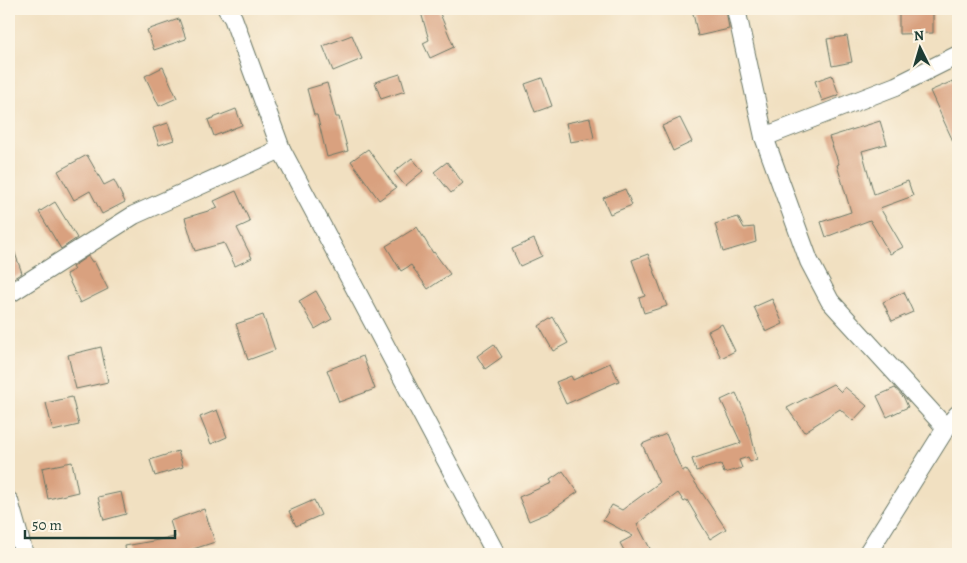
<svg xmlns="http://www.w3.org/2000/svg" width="967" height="563" font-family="Alegreya,serif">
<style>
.building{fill:#d9a17f}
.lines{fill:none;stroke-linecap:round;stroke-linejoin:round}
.minor-casing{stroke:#687665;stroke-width:20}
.minor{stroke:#fff;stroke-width:18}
</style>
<rect width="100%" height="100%" fill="#fcf5e5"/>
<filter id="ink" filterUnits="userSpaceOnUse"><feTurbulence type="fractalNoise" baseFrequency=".02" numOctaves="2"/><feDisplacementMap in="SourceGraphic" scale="10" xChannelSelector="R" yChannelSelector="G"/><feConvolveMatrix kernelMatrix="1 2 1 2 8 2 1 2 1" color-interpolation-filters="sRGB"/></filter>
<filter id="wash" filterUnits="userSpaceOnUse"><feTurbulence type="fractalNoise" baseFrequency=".0096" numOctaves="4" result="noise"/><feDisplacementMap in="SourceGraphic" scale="20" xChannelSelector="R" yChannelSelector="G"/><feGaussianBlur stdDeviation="1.12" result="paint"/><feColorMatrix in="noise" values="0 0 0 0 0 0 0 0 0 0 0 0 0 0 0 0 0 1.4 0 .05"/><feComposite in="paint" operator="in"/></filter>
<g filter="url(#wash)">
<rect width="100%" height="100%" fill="#f1e0c1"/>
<g id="blocks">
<g class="building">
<path d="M420,9H438L454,47L430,58L423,43L429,40Z"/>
<path d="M692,9H726L729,29L698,36Z"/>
<path d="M933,9V33L899,34V10Z"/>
<path d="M179,19L186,39L154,50L147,30Z"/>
<path d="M352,35L362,59L333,71L323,46Z"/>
<path d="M847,36L852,62L832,66L827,39Z"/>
<path d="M163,67L177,98L159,106L145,76Z"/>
<path d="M400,74L405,91L381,99L375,82Z"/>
<path d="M832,75L839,95L822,101L815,81Z"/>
<path d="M542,78L552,106L535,112L525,84Z"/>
<path d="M953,81L958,93V152L930,91Z"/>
<path d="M327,83L336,117H339L348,151L327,157L317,115H314L307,89Z"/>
<path d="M236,109L242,125L214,136L208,120Z"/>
<path d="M590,118L594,138L570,142L566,123Z"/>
<path d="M680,118L692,142L673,151L662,126Z"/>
<path d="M880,121L887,144L862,151L874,194L908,181L913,196L880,208L903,247L890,254L870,220L826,237L821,222L851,212L837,165L839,164L829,137Z"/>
<path d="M168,123L174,140L159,145L153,128Z"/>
<path d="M368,149L396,188L379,200L351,161Z"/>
<path d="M87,155L104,185L114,180L125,202L102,214L90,191L74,200L58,171Z"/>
<path d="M412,158L423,171L405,186L394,172Z"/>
<path d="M447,162L463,183L451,193L434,172Z"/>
<path d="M625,189L632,205L610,214L603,198Z"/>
<path d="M236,191L250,222L237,228L252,258L235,266L224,243L195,251L185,218L218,208L214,201Z"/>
<path d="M55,202L77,238L61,249L39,212Z"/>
<path d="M738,217L744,228L754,227L756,242L723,252L715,224Z"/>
<path d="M417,227L433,253L434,252L450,274L428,289L411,265L401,271L386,246Z"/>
<path d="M534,239L542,256L520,266L512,249Z"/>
<path d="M9,242H11L22,273L9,281Z"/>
<path d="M648,254L667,306L644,313L639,298L645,296L632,260Z"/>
<path d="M88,256L92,262L94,261L108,289L80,303L66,274L74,270L72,267Z"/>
<path d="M316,291L332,319L315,329L299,301Z"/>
<path d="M904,292L913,312L892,321L883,302Z"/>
<path d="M772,299L783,324L766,332L754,307Z"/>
<path d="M263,315L275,350L248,360L236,324Z"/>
<path d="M553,317L568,343L553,351L539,326Z"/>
<path d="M722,324L735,351L721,358L708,331Z"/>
<path d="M494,344L502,357L485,369L477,356Z"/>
<path d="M101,347L108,382L76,389L68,355Z"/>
<path d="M363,356L375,389L339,402L327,370Z"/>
<path d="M610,363L619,381L566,404L556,382L571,376L573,380Z"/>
<path d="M833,384L841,392L845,387L867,406L853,421L840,409L804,432L787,408Z"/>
<path d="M895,388L904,398L908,407L887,417L877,396Z"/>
<path d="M736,393L746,415L757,459L750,462L748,457L739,460L742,468L724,473L721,464L696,471L692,459L741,443L721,400Z"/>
<path d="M72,397L79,425L53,431L46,403Z"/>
<path d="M217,410L227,437L211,444L200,417Z"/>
<path d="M666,434L682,471L686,469L726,529L710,539L687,500L684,502L678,493L637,524L653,554H626L620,543L633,536L603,520L612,505L622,510L659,483L642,444Z"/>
<path d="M178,451L183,467L155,476L150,460Z"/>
<path d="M72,462L78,492L48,499L42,468Z"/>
<path d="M563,471L578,492L548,513L529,521L519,497L552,483L550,480Z"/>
<path d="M121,492L126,514L104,520L98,497Z"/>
<path d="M314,500L321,515L296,526L289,511Z"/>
<path d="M204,509L215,542L178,554H126L125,546L175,537L170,521Z"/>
</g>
</g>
</g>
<g filter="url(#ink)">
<use href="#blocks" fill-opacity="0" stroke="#687665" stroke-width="1"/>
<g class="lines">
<defs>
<g id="minor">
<path d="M227,9L233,18L281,149L496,554"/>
<path d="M736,9L764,137L809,261L830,301L946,428"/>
<path d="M764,137L896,86L958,55"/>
<path d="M9,294L134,215L281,149"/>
<path d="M9,501L24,554"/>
<path d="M867,554L946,428L958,414"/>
</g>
</defs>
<use href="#minor" class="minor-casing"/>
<use href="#minor" class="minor"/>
</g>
</g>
<rect width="967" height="563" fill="none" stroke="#fcf5e5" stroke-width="30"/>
<g transform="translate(920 48) rotate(355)" stroke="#fcf5e5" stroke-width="4" paint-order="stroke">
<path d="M0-4L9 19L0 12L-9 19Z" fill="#1f3d34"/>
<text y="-8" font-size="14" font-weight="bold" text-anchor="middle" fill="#1f3d34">N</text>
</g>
<path d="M25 530v8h150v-8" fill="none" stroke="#1f3d34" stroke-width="2.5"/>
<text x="32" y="530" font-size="15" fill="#1f3d34" stroke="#fcf5e5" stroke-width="4" paint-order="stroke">50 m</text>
</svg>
